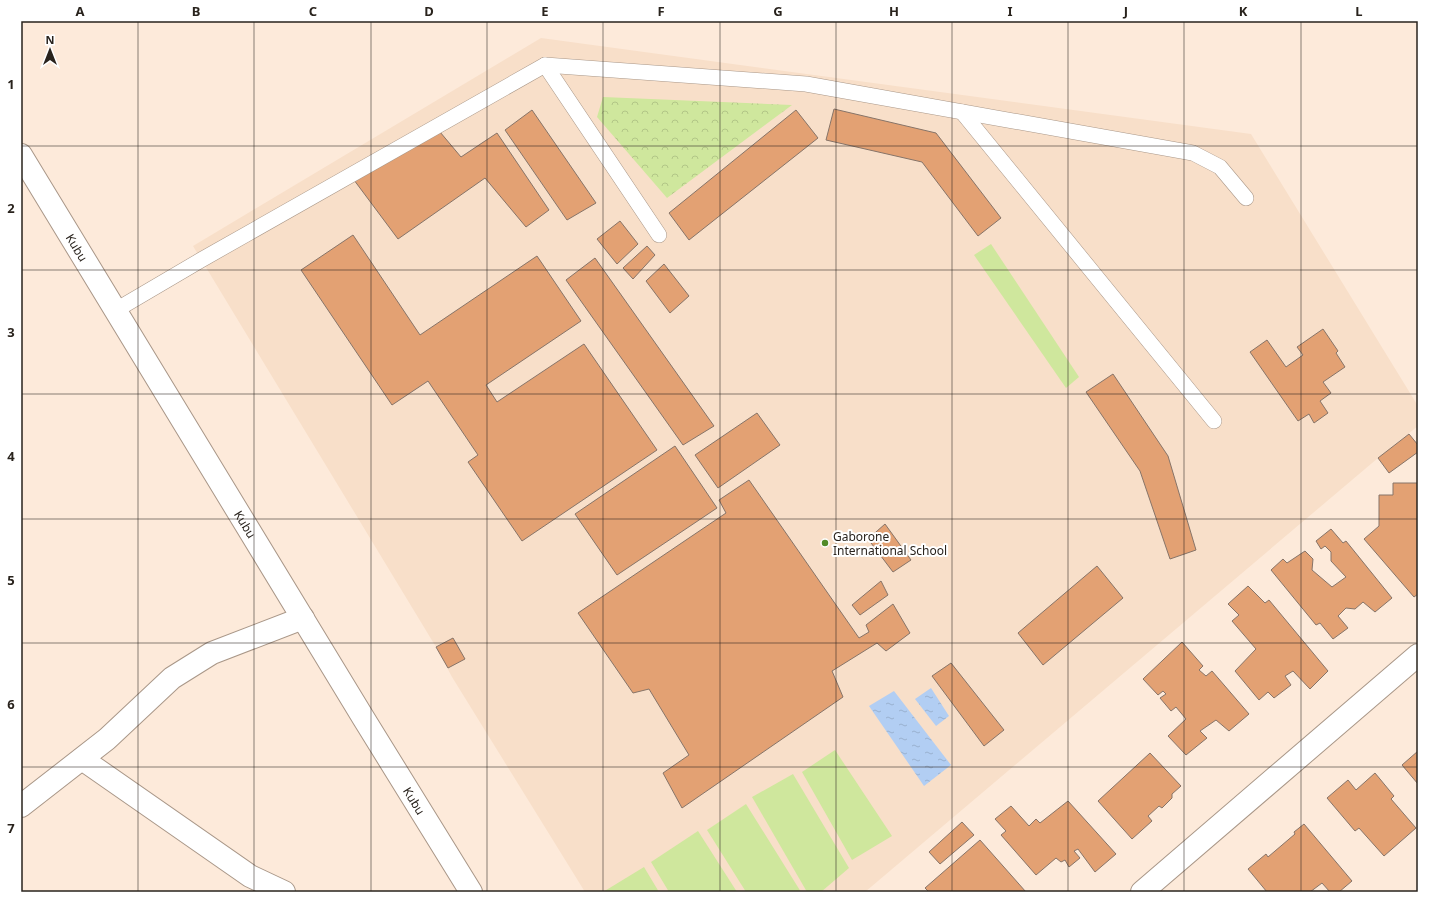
<svg xmlns="http://www.w3.org/2000/svg" width="1439" height="913" font-family="'Noto Sans',sans-serif">
<style>
.built{fill:#f8dfc9}
.grass{fill:#cfe79d}
.park{fill:url(#park-crowns)}
.water{fill:url(#water-ripples)}
.building{fill:#e3a173;stroke:#877468}
.lines{fill:none;stroke-linecap:round;stroke-linejoin:round}
.lane-casing{stroke:#a99788;stroke-width:16}
.street-casing{stroke:#a99788;stroke-width:24}
.secondary-casing{stroke:#a99788;stroke-width:24}
.lane{stroke:#fff;stroke-width:15}
.street{stroke:#fff;stroke-width:22}
.secondary{stroke:#fff;stroke-width:22}
.grid{fill:none;stroke:#29231d;stroke-width:1;stroke-opacity:0.55}
.poi-dot{fill:#518b28;stroke:#fff;stroke-width:1.5}
.labels{text-anchor:middle;dominant-baseline:central;stroke-width:4;stroke-linejoin:round;paint-order:stroke}
.street-label{font-size:12px;fill:#29231d;stroke:#fff}
.poi-label{font-size:12px;fill:#29231d;stroke:#fff;text-anchor:start}
.neatline{fill:none;stroke:#29231d;stroke-width:1.5}
.grid-label{font-size:13px;text-anchor:middle;font-weight:bold;fill:#29231d}
</style>
<defs>
<pattern id="park-crowns" width="20" height="18" patternUnits="userSpaceOnUse"><rect width="20" height="18" fill="#cfe79d"/><path d="M2 6a3 3 0 1 1 6 0M12 15a3 3 0 1 1 6 0" fill="none" stroke="#b2c687"/></pattern>
<pattern id="water-ripples" width="26" height="14" patternUnits="userSpaceOnUse"><rect width="26" height="14" fill="#b2cef3"/><path d="M2 4q2-2 4 0t4 0M15 11q2-2 4 0t4 0" fill="none" stroke="#99b1d0"/></pattern>
</defs>
<rect width="100%" height="100%" fill="#fdeada"/>
<path class="built" d="M541,38L1251,134L1418,406V426L1378,458L865,892H585L452,677L436,647L193,246Z"/>
<g class="grass">
<path d="M991,244L1079,377L1066,388L974,255Z"/>
<path d="M835,750L892,836L852,860L802,772Z"/>
<path d="M793,774L849,868L821,892H807L752,797Z"/>
<path d="M746,804L801,892H746L707,830Z"/>
<path d="M698,831L737,892H669L651,862Z"/>
<path d="M644,867L659,892H603Z"/>
</g>
<path class="park" d="M603,97L792,105L667,198L597,117Z"/>
<g class="water">
<path d="M931,688L949,716L936,726L915,699Z"/>
<path d="M894,691L951,765L924,786L869,706Z"/>
</g>
<g class="building">
<path d="M834,109L936,133L1001,218L978,236L922,162L826,140Z"/>
<path d="M532,110L596,203L567,220L505,130Z"/>
<path d="M796,110L818,138L689,240L669,213Z"/>
<path d="M440,132L461,157L497,133L549,210L526,227L485,178L398,239L354,180Z"/>
<path d="M620,221L638,244L617,264L597,239Z"/>
<path d="M353,235L420,335L537,256L581,321L486,385L497,402L584,344L657,450L522,541L468,462L478,455L428,381L392,405L301,270Z"/>
<path d="M647,246L655,255L633,279L623,268Z"/>
<path d="M595,258L714,426L683,445L566,280Z"/>
<path d="M664,264L689,296L670,313L646,281Z"/>
<path d="M1323,329L1338,351L1336,353L1345,367L1323,382L1331,393L1320,401L1328,413L1314,423L1309,414L1298,421L1250,352L1267,340L1286,367L1303,355L1297,347Z"/>
<path d="M1113,374L1168,456L1196,550L1170,559L1140,471L1086,392Z"/>
<path d="M757,413L780,445L718,488L695,455Z"/>
<path d="M1409,434L1418,445V452L1389,473L1378,458Z"/>
<path d="M675,446L717,508L617,575L575,514Z"/>
<path d="M749,480L859,638L869,632L866,625L893,604L910,633L886,651L877,643L832,671L843,697L682,808L663,773L689,755L649,689L633,693L578,613L726,513L719,500Z"/>
<path d="M1393,483H1418V594L1414,597L1364,539L1379,526V495H1393Z"/>
<path d="M885,524L911,560L893,572L868,539Z"/>
<path d="M1331,529L1343,543L1346,541L1392,598L1375,612L1363,602L1355,609L1346,608L1338,616L1348,628L1333,639L1320,623L1316,625L1271,570L1283,559L1287,563L1305,551L1313,559L1312,570L1332,587L1346,577L1331,561V552L1325,546L1321,549L1316,541Z"/>
<path d="M1097,566L1123,598L1043,665L1018,633Z"/>
<path d="M881,581L888,595L860,615L852,605Z"/>
<path d="M1248,586L1265,603L1269,600L1328,671L1310,689L1293,671L1285,676L1291,685L1274,698L1268,692L1259,700L1235,671L1256,649L1232,621L1239,615L1228,604Z"/>
<path d="M453,638L465,659L448,668L436,647Z"/>
<path d="M1182,642L1203,666L1199,670L1206,676L1212,671L1249,714L1229,731L1216,720L1200,731L1207,738L1186,755L1168,736L1186,719L1176,707L1171,711L1160,698L1166,694L1163,691L1158,695L1143,679Z"/>
<path d="M951,663L1004,730L984,746L932,676Z"/>
<path d="M1418,751V784L1402,765Z"/>
<path d="M1150,753L1181,786L1172,794V798L1162,808L1159,806L1148,816L1152,821L1132,839L1098,801Z"/>
<path d="M1375,773L1394,796L1391,799L1416,828L1384,856L1359,828L1355,831L1327,798L1348,780L1356,790Z"/>
<path d="M1068,801L1116,854L1095,872L1078,849L1074,851L1080,858L1069,867L1065,860L1061,862L1056,858L1036,875L1001,835L1006,831L995,819L1011,806L1029,826L1036,819L1040,823Z"/>
<path d="M962,822L974,835L940,864L929,852Z"/>
<path d="M1304,824L1352,881L1339,892H1330L1322,883L1310,892H1267L1248,869L1266,854L1268,857L1295,834L1294,832Z"/>
<path d="M980,840L1026,892H929L925,888Z"/>
</g>
<g class="lines">
<defs>
<g id="lane">
<path d="M545,65L659,235"/>
<path d="M962,112L1214,421"/>
<path d="M116,310L201,260L545,65L806,84L1193,153L1220,167L1246,198"/>
</g>
<g id="street">
<path d="M82,759L250,876L284,892"/>
<path d="M21,806L107,739L172,678L212,653L303,618"/>
<path d="M1142,892L1418,655"/>
</g>
<g id="secondary">
<path id="s1" d="M21,155L364,719L471,892"/>
</g>
</defs>
<use href="#lane" class="lane-casing"/>
<use href="#street" class="street-casing"/>
<use href="#secondary" class="secondary-casing"/>
<use href="#lane" class="lane"/>
<use href="#street" class="street"/>
<use href="#secondary" class="secondary"/>
</g>
<path class="grid" d="M138,21V892M254,21V892M371,21V892M487,21V892M603,21V892M720,21V892M836,21V892M952,21V892M1068,21V892M1184,21V892M1301,21V892M21,146H1418M21,270H1418M21,394H1418M21,519H1418M21,643H1418M21,767H1418"/>
<circle class="poi-dot" cx="825" cy="543" r="4"/>
<g class="labels">
<g class="street-label">
<text stroke="none"><textPath href="#s1" startOffset="108">Kubu</textPath></text>
<text stroke="none"><textPath href="#s1" startOffset="432">Kubu</textPath></text>
<text stroke="none"><textPath href="#s1" startOffset="756">Kubu</textPath></text>
</g>
<g class="poi-label">
<text x="833" y="536">Gaborone<tspan x="833" dy="14">International School</tspan></text>
</g>
</g>
<rect width="1439" height="913" fill="none" stroke="#ffffff" stroke-width="44"/>
<g transform="translate(50 50)" stroke="#ffffff" stroke-width="3" paint-order="stroke">
<path d="M0-3L7 15L0 10L-7 15Z" fill="#29231d"/>
<text y="-6" font-size="11" font-weight="bold" text-anchor="middle" fill="#29231d">N</text>
</g>
<rect x="22" y="22" width="1395" height="869" class="neatline"/>
<g class="grid-label">
<text x="80" y="16">A</text>
<text x="196" y="16">B</text>
<text x="313" y="16">C</text>
<text x="429" y="16">D</text>
<text x="545" y="16">E</text>
<text x="661" y="16">F</text>
<text x="778" y="16">G</text>
<text x="894" y="16">H</text>
<text x="1010" y="16">I</text>
<text x="1126" y="16">J</text>
<text x="1243" y="16">K</text>
<text x="1359" y="16">L</text>
<text x="11" y="89">1</text>
<text x="11" y="213">2</text>
<text x="11" y="337">3</text>
<text x="11" y="461">4</text>
<text x="11" y="585">5</text>
<text x="11" y="709">6</text>
<text x="11" y="833">7</text>
</g>
</svg>
